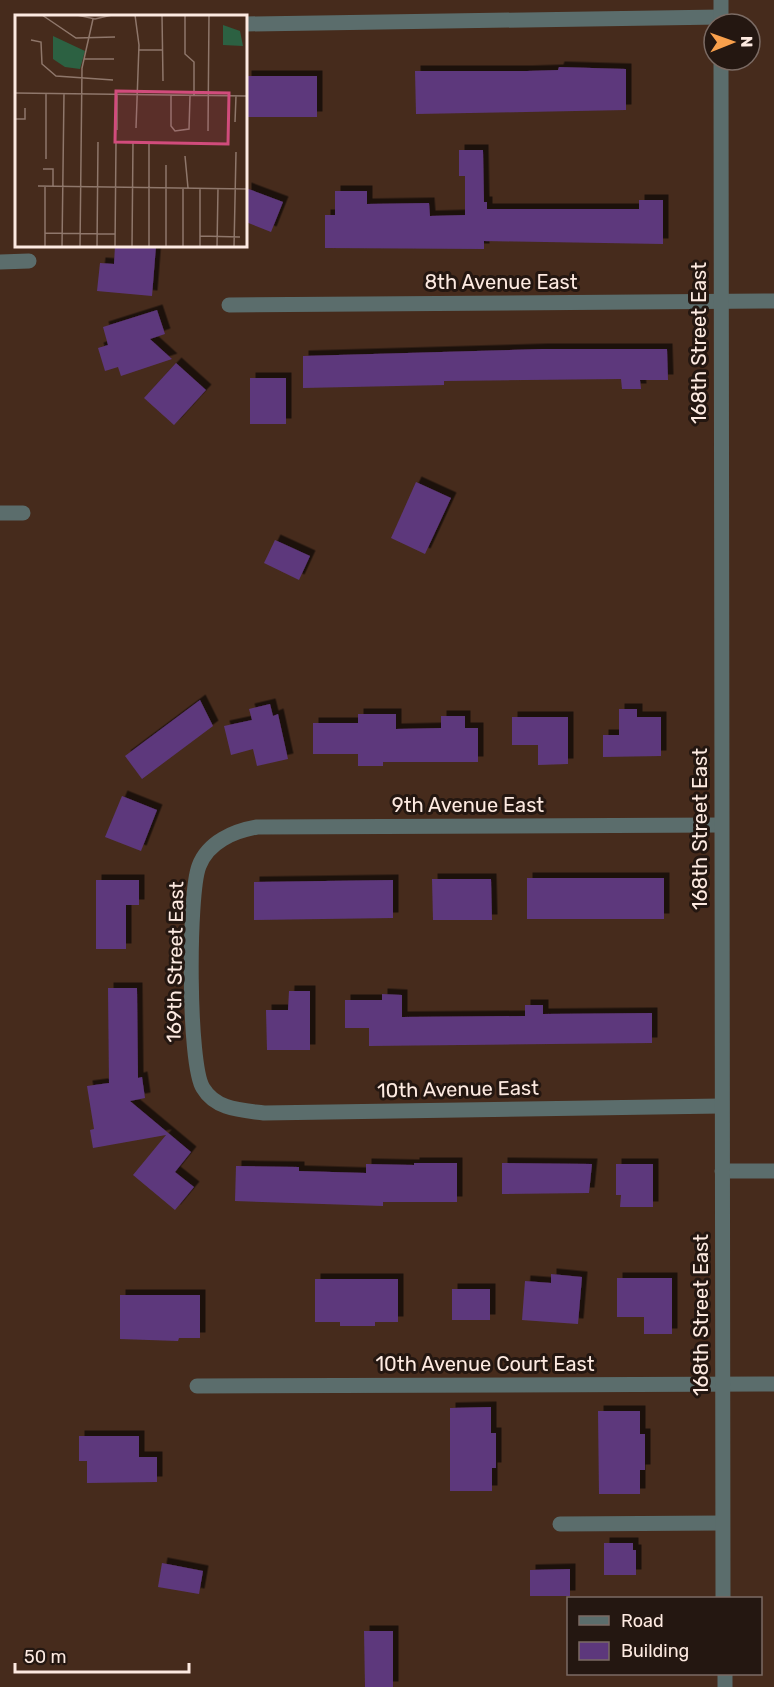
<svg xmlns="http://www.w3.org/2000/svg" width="774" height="1687" font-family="Rubik,sans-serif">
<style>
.building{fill:#5d387c;filter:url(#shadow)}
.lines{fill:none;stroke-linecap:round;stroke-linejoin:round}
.minor{stroke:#5b6d6c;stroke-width:15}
.tertiary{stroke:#5b6d6c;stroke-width:15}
.labels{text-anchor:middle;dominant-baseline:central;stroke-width:6;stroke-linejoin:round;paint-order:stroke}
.street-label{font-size:20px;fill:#fdeae1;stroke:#241711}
.inset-road{fill:none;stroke:#8f776b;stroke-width:1.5}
.view{fill:#d14c7c;fill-opacity:0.15;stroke:#d14c7c;stroke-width:3}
.inset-edge{fill:none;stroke:#fdeae1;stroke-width:3}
</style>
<defs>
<filter id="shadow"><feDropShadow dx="5.5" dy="-5.5" stdDeviation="0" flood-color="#0009"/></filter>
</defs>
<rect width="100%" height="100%" fill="#462b1c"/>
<g class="building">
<path d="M559,67L626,69V110L416,114L415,71H527L558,70Z"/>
<rect x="246" y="76" width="71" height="41"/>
<path d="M459,150H483L484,202H487V209H639V200H663V244L484,241V249L325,248V215H335V191H367V204L429,203L430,216L465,215V176H459Z"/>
<path d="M246,188L283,202L271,232L246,222Z"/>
<path d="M115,246H156L152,296L97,291L100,263L114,264Z"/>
<path d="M157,310L165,334L150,339L172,359L121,376L118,367L105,371L98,348L108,345L103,327Z"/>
<path d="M542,349H667L668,380H640L641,389H622L621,379L444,381V385L303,388V356Z"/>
<path d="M176,363L206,390L174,425L144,398Z"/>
<rect x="250" y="378" width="36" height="46"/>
<path d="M416,482L451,498L425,554L391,538Z"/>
<path d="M275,540L310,556L299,580L264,563Z"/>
<path d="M200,700L213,726L142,779L125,756Z"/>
<path d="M270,704L273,716L278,714L288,759L257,766L253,749L231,755L224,726L252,720L249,709Z"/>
<path d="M619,709H637V717H661V756L603,757V735H619Z"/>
<path d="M358,714H396V729L441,728V716H465V728H478V762H383V766H358V754H313V723H358Z"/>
<path d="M512,717H568V764L538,765V745H512Z"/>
<path d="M122,796L157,810L141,851L105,837Z"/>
<rect x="527" y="878" width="137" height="41"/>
<path d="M432,879H491L492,920H433Z"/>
<path d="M96,880H139V905H126V949H96Z"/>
<path d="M393,880V918L254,920V882Z"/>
<path d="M108,988H137L138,1078L142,1077L145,1098L130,1101L191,1152L175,1172L194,1187L175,1210L133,1175L166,1135L93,1148L90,1130L94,1129L87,1086L109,1083Z"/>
<path d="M289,991H310V1050H267L266,1010H288Z"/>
<path d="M382,994L402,995V1017L525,1016V1005H543V1014L652,1013V1043L369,1046V1028H345V1000H382Z"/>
<path d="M414,1163H457V1202H383V1206L235,1201L236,1166L299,1167V1171L366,1173V1164L414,1165Z"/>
<path d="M502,1163L592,1164L589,1193L502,1194Z"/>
<path d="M616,1164H653V1207H620L621,1195H616Z"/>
<path d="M551,1274L582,1277L578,1324L522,1320L525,1281L551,1283Z"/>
<path d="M617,1278H672V1334H644V1317H617Z"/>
<path d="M315,1279H398V1322H375V1326H340V1322H315Z"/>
<rect x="452" y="1289" width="38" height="31"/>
<path d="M120,1295H200V1338H179L178,1341L120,1339Z"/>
<path d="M491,1407V1433H496V1468H492V1491H450V1408Z"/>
<path d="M598,1411H640V1434H645V1470H640V1494H599Z"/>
<path d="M79,1436H139V1457H157V1482L87,1483V1461H79Z"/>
<path d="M604,1543H633V1550H636V1575H604Z"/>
<path d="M162,1563L203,1571L199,1594L158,1587Z"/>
<path d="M570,1569V1596H530V1570Z"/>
<path d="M364,1631H393V1687H365Z"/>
</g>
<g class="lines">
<g class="minor">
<path d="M246,24L721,17"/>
<path d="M0,262L29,261"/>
<path d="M229,305L774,301"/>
<path d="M0,513H23"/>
<path d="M721,1106L264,1113C242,1110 216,1110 203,1088C188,1065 188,894 199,866C208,842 234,831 257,827L721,825"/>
<path d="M722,1171H774"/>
<path d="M197,1386L774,1384"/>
<path d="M560,1524L722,1523"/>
</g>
<g class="tertiary">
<path d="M721,24V0"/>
<path d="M721,60L723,1598"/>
<path d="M725,1674V1687"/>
</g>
</g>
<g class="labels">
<g class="street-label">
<text x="501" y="282">8th Avenue East</text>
<text transform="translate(699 343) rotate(-90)">168th Street East</text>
<text x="468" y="805">9th Avenue East</text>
<text transform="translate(700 829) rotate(-90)">168th Street East</text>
<text transform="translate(175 962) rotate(-89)">169th Street East</text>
<text transform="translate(458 1089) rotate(-1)">10th Avenue East</text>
<text transform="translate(701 1315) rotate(-90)">168th Street East</text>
<text x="485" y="1364">10th Avenue Court East</text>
</g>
</g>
<g transform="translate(15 15)">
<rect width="232" height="232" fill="#462b1c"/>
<path d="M208,10L225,16L228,31L208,30ZM38,21L70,36L65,54L50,52L38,44Z" fill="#2c6142"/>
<path class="inset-road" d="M27,0L61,23L100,22M62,0L80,4L97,0M120,0L124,30L121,113M147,0L148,66M170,0V39L179,47V81M16,25L26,27L27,49L41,61L98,65M124,35H148M69,44H99M0,78L233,81M156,80V111L160,116L174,114L175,81M0,104H10V93M220,107L221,81M102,115V79M193,116L194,0M170,141L173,173M31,144V78M151,150V232M28,154H38V171M23,171L233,174M30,171V232M30,218L100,219M185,221L225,222M47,232L49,78M65,232L67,53L78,4M82,232L83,127M100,232L101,127M117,232L118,126M134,232V127M168,232V173M185,232V173M202,232L203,173M219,232L221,137"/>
<path class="view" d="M101,76L214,78L213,129L100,127Z"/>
<rect width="232" height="232" class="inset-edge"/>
</g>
<rect x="567" y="1597" width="195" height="78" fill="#241711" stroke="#7b6b64" stroke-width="1.5"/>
<rect x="579" y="1616" width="30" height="9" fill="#5b6d6c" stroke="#7b6b64" stroke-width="1.5"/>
<text x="621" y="1627" font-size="18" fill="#fdeae1">Road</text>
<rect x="579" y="1642" width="30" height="18" fill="#5d387c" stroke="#7b6b64" stroke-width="1.5"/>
<text x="621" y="1657" font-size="18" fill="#fdeae1">Building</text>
<g transform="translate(732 42) rotate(89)"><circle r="28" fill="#241711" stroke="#7b6b64" stroke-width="1.5"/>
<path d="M0-4.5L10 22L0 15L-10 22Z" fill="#f9a04c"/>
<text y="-9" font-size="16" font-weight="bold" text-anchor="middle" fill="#fdeae1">N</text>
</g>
<path d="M15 1663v9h174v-9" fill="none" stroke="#fdeae1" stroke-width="3"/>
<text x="24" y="1663" font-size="18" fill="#fdeae1" stroke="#241711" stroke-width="4.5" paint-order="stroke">50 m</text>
</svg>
